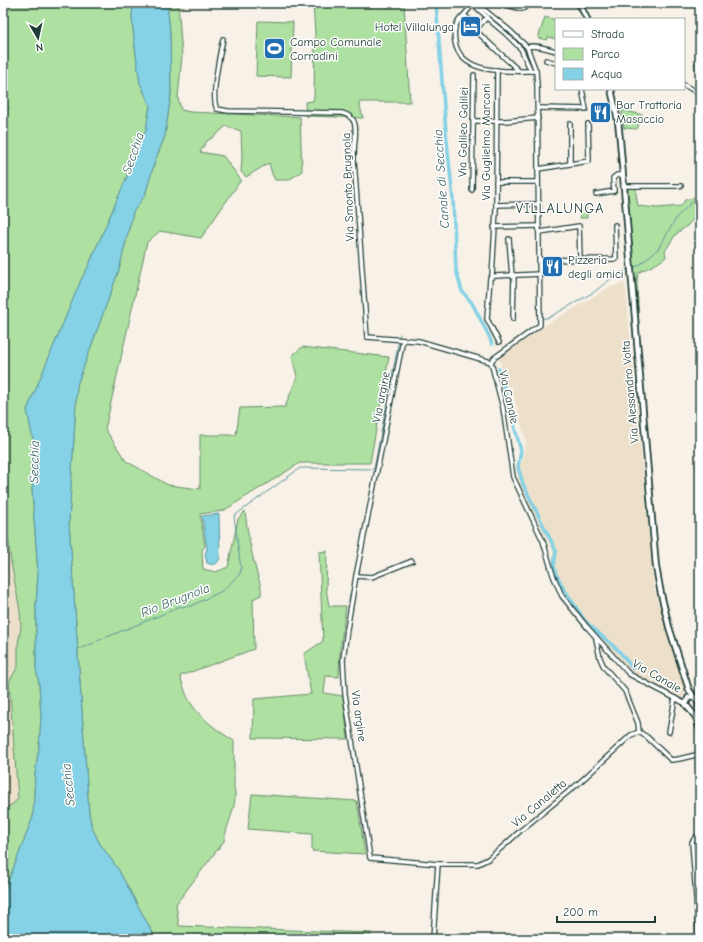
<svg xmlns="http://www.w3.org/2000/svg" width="703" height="942" font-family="'Comic Neue',sans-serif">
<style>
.built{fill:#ede0cb}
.green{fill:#aee0a1;stroke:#668e6a}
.water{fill:#85d1e5;stroke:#5c969e}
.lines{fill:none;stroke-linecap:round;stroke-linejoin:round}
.stream{stroke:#5c969e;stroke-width:1}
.canal{stroke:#85d1e5;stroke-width:3.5}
.minor-casing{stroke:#1f3d34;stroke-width:6}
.secondary-casing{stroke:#1f3d34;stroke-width:8}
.minor{stroke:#fff;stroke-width:3.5}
.secondary{stroke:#fff;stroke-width:4.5}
.labels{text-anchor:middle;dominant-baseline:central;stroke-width:3;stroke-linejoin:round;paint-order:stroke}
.poi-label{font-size:12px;fill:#1f3d34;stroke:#fff;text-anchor:start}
.street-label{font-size:12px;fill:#1f3d34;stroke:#fff}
.water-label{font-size:13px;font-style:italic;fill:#386260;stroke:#fff}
.quarter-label{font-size:14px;letter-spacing:1px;fill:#1f3d34;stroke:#fff}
</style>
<rect width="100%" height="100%" fill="#f7f1e7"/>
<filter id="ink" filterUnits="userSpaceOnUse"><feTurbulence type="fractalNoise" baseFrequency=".025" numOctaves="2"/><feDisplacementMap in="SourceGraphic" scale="8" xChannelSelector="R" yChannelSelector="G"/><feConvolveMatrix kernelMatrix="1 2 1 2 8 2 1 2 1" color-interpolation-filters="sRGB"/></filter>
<g filter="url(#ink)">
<g class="built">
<path d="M625,282L654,589L686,691L682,699L633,675L583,621L571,603L556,576L552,567L553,551L519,485L516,465L521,464L526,442L511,386L507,387L499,358L549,323L608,288Z"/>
<path d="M3,493L11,562L20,611L21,627L18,644V666L9,682L18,798L13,804L4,809Z"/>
</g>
<g class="green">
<path d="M8,3H133L132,17L134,40L140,83L150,105L146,130L133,156L126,179L88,267L81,280L27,410L35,450L32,490L38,573L36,604V669L39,683L41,717L39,747L35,774L33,817L3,895V809L13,804L18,798L9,682L18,666V644L21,627L20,611L11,562L3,493V277L5,272L3,244V126L9,107L3,105V15H6Z"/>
<path d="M167,3H178L182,56L178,98L181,110L190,112L300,117L302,171L289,180H275L272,174L269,163L246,177L241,172L242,157L241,131L226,126L215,136L207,141L200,152L223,156L241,180L201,238L160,231L147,242L105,429L126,461L168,485L200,489V435H236L240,408L285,407L297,377L292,356L302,347L389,357L370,463H300L223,511L200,514L205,546L202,550L203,569L216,572L228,567L238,519L245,511C247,531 251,551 256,570C258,579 262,585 261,595L253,599L254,649L180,676C183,684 185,694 190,702C200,718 218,731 234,741V788C239,803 226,825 224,841L176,904L179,926L371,933V939H156L118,869L100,844L92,828L89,813L69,522L77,385L119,270L133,212L145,195L155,161L165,136L171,94L170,32Z"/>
<path d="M313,3H404L410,102H359L363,118L306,116L305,102L313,101L314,96L315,34Z"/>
<path d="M545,17L556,20V39L548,37L547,40L538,38Z"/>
<path d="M258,21L293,22L291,77L256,76Z"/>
<path d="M694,63H700V82L698,81Z"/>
<path d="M622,110L643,115L637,129L624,128Z"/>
<path d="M627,188H636V195L638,206L657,208L681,206L685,200L700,196V203L695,207L700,212L687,226L676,234L665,251L666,257C657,265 648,267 638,273L637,282L639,327Z"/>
<path d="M580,207H586L587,218H580Z"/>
<path d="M327,551L326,588L329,606H346L340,650L339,677L326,676L324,693L343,696L348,739L253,738L254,699L311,694L304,654L323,641L319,552Z"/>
<path d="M252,794L357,801L365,854L312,851V834L248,829Z"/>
</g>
<g class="water">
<path d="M133,3H167L170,32L171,94L165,136L155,161L145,195L133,212L119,270L77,385L69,522L89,813L92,828L100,844L118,869L156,939H3V895L33,817L35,774L39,747L41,717L39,683L36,669V604L38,573L32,490L35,450L27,410L81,280L88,267L126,179L133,156L146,130L150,105L140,83L134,40L132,17Z"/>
<path d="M219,514L220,558C217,565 214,566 207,563L205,554L207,549L202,516Z"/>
</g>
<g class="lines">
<g class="stream">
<path d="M633,268L638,266L658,249L677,217L695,199L700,197"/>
<path d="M542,319L550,317L594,292L617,274L628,269"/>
<path d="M399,337L400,334"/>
<path d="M97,641L173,610L177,607L191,606L222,591L240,574L241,569L234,516L300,468L374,469L399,340"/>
<path d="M78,649L94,643"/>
</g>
<g class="canal">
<path d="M436,3L446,132L453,199L456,270L462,291L472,303L489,336L492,344"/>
<path d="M499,369L521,451L518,467L523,484L556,551L554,567L556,574L564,589L585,621L620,652L633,669"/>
</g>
<defs>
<g id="minor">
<path d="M476,3L508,29L527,47L536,71L537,85L540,325L494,358L491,362"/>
<path d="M499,3L522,9L525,8L528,3"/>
<path d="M473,4L487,17L478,27L464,15Z"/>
<path d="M464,15C455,23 453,30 455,42C461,76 510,71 536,71"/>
<path d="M487,18L506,34L521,49L531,71"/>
<path d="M477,26L474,29L519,71"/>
<path d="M223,39C220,53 210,98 217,109L228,111L342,113C357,117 356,127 355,140C354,146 354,153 354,160L367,337L419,341L491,362"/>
<path d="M527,47C535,44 548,49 556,51"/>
<path d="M546,60L556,63"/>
<path d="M684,85L700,94"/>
<path d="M538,108L586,109L582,89"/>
<path d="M473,121H505L538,118"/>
<path d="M570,124V164"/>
<path d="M538,169L589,161L588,124"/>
<path d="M496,182H538"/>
<path d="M623,186H681"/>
<path d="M472,190L474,75"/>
<path d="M596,194L614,191L613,178L617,175H622"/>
<path d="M496,205L538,204"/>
<path d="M494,227L539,226"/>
<path d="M540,232L579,226L580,259"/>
<path d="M509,239L512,276"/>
<path d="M540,260L616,259L615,225"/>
<path d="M492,276L496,210L497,70"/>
<path d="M513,319L514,275"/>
<path d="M403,340L356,576L347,629L343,660L345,694L370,858L438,864H478L488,859L506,844L520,831L579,783L631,735L639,732L647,737L671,760L679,759L700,754"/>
<path d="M499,342L487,319L490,278L495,276L540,274"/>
<path d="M491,362L503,408L513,477L543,541L553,575L562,596L587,627L629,674L684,703L686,702"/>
<path d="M356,576L372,577L412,561"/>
<path d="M596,639L600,658L604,667L625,691L638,723L639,732"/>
<path d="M669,732L675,698"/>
<path d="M433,939L438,864"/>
<path d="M699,939L692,842L695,838L700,835"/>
</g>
<g id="secondary">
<path d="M579,3L587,19"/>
<path d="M611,89L618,121L620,140L656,567L661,594L669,627L689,690L695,698"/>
<path d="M700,709L697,699L692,697L688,698L686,705L696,717L700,729"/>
</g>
</defs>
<use href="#minor" class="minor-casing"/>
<use href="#secondary" class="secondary-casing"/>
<use href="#minor" class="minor"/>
<use href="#secondary" class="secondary"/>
</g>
</g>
<defs>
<symbol id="hotel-square" viewBox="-11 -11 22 22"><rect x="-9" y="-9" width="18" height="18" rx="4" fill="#1f6fb2" stroke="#fff"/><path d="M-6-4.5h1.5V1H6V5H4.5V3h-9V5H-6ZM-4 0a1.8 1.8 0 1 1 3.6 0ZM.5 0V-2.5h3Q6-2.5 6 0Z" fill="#fff"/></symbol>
<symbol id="stadium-square" viewBox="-11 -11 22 22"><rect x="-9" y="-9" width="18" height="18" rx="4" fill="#1f6fb2" stroke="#fff"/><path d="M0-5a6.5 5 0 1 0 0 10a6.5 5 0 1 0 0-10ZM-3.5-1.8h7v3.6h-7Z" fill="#fff"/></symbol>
<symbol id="restaurant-square" viewBox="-11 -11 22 22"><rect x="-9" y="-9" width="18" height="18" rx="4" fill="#1f6fb2" stroke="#fff"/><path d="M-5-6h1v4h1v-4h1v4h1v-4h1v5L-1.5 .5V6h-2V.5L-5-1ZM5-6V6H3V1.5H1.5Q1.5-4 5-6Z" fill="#fff"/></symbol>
</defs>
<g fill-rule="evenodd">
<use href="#hotel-square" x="458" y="14" width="25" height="25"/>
<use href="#stadium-square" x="262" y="36" width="25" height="25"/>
<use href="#restaurant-square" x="588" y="100" width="25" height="25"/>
<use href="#restaurant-square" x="540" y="254" width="25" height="25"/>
</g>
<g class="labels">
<g class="poi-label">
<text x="454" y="27" text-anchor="end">Hotel Villalunga</text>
<text x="290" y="42">Campo Comunale<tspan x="290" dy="14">Corradini</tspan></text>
<text x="616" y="105">Bar Trattoria<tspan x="616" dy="14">Masaccio</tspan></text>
<text x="568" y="260">Pizzeria<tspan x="568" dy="14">degli amici</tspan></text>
</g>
<g class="street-label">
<text transform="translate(463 132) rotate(-89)">Via Galileo Galilei</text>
<text transform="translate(486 142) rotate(-90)">Via Guglielmo Marconi</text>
<text transform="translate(348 187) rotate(-92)">Via Smonto Brugnola</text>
<text transform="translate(630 392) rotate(-95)">Via Alessandro Volta</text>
<text transform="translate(381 397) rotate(-79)">Via argine</text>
<text transform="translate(509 397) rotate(77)">Via Canale</text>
<text transform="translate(657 676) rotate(30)">Via Canale</text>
<text transform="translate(359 716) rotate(82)">Via argine</text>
<text transform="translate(539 803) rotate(-40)">Via Canaletta</text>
</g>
<g class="water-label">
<text transform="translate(133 153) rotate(-71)">Secchia</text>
<text transform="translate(441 179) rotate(-94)">Canale di Secchia</text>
<text transform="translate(34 462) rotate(-89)">Secchia</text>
<text transform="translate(175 600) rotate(-21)">Rio Brugnola</text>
<text transform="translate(68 785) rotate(-96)">Secchia</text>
</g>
<g class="quarter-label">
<text x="560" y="208">VILLALUNGA</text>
</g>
</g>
<rect width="703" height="942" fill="none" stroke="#fff" stroke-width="16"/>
<rect x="8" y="8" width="687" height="926" fill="none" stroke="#1f3d34" stroke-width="1.5" filter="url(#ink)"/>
<rect x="555" y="18" width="130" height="72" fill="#ffffff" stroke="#a5b1ae"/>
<rect x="563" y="31" width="20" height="6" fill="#ffffff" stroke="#a5b1ae"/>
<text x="591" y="38" font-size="12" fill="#1f3d34">Strada</text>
<rect x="563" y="48" width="20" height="12" fill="#aee0a1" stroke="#a5b1ae"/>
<text x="591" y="58" font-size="12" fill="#1f3d34">Parco</text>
<rect x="563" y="68" width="20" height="12" fill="#85d1e5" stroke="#a5b1ae"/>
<text x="591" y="78" font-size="12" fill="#1f3d34">Acqua</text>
<g transform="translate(38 38) rotate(171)" stroke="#ffffff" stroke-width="3" paint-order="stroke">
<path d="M0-3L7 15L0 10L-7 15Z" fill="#1f3d34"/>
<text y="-6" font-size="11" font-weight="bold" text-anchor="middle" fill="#1f3d34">N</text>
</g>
<path d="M557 916v6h98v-6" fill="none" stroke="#1f3d34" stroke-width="2"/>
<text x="563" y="916" font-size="12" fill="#1f3d34" stroke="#ffffff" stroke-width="3" paint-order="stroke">200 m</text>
</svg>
